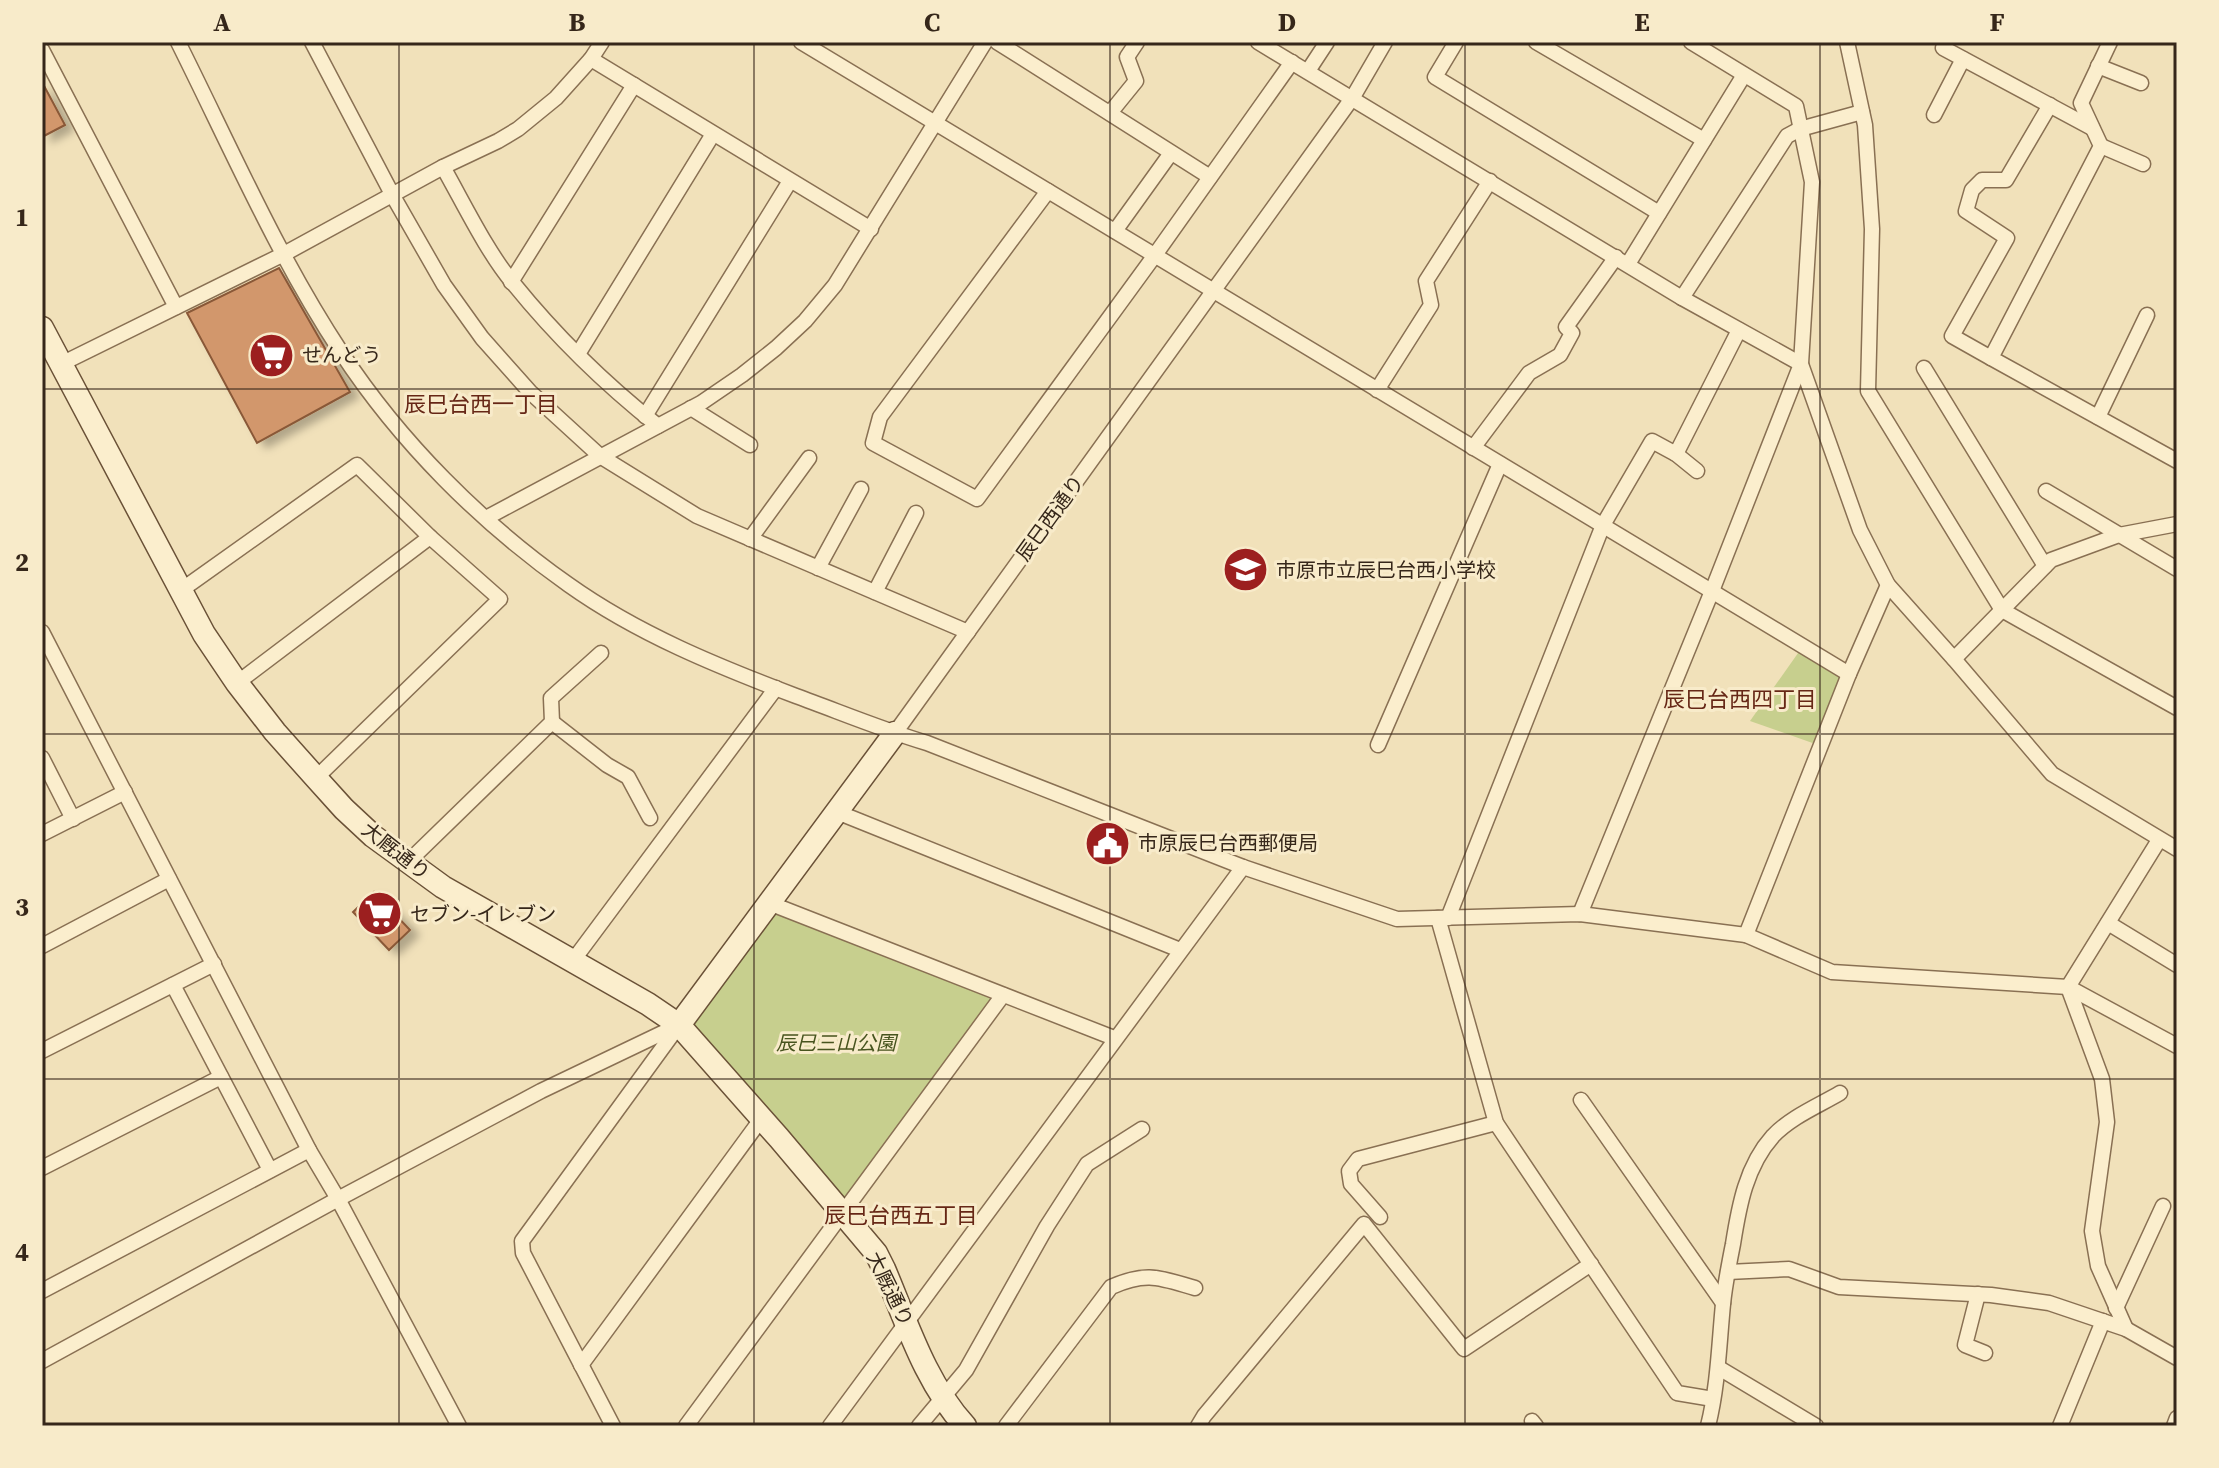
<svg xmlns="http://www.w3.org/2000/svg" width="2219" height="1468" font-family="'Source Serif 4','Noto Sans JP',serif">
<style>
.green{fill:#c7cf8e}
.building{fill:#d2976c;stroke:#895837;stroke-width:2;filter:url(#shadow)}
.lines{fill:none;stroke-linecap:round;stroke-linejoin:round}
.street-casing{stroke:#897053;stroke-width:17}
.secondary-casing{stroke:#6a5137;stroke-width:25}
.street{stroke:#fbeecd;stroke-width:14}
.secondary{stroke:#fbeecd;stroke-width:22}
.grid{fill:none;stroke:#36271a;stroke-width:2;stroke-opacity:0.55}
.labels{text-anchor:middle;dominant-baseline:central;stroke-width:6;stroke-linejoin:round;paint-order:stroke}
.poi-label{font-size:20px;fill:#36271a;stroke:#f8ebca;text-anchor:start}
.street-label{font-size:20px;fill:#36271a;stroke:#f8ebca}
.park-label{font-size:20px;font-style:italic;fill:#47541e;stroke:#f8ebca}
.neighbourhood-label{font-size:22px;fill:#662716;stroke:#f8ebca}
.neatline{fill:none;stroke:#36271a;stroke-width:3}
.grid-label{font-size:26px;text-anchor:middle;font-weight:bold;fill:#36271a}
</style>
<defs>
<filter id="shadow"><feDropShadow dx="9" dy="5" stdDeviation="4" flood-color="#0004"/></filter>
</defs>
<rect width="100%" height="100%" fill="#f1e1ba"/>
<g class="green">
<path d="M1803,646L1849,674L1821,746L1750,721Z"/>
<path d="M769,903L1003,995L843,1213L679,1025Z"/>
</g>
<g class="building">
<path d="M42,82L65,125L42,137Z"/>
<path d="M279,268L350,392L257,443L187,313Z"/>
<path d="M374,892L410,930L389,950L353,912Z"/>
</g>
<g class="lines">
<defs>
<g id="street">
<path d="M178,42C230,146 277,255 341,352C400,442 481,523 569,585C638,634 717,666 796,696C840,712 883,730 927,743L1243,867L1397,919L1580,914L1746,935L1832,972L2068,987L2177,1046"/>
<path d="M312,42L393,196L444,285L482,338L530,392L600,456L697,516L968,632"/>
<path d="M801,42L1849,674"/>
<path d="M997,42L1210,177"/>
<path d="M1258,42L1682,298L1801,364L1712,591L1580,914"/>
<path d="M1456,42L1435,77L1659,213"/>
<path d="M1536,42L1704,140"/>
<path d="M1691,42L1796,106L1812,182L1801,364L1860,530L1888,585L1954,659L2052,774L2177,849"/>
<path d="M1847,42L1865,125L1872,229L1868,391L2002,610L2177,708"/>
<path d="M1946,42L1943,48L2092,128"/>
<path d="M2110,42L2081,103L2101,146L1991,358L2177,461"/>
<path d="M42,50L176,307"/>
<path d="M591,59L871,229"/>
<path d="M2098,66L2141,83"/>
<path d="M1308,71L1327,42"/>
<path d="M1110,113L1136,81L1127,57L1137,42"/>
<path d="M1934,115L1963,59"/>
<path d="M2101,146L2143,164"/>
<path d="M443,167C464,204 487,252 513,283C555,335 605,384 658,426"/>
<path d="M1048,191L880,417L873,443L977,499L1155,255L1292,62"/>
<path d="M1115,231L1171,153"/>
<path d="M1628,264L1744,75"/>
<path d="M511,282L634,85"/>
<path d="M1682,298L1787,136L1800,129L1862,112"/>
<path d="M578,354L713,134"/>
<path d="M1991,358L1952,336L2007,238L1966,211L1972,190L1982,180H2006L2050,105"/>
<path d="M61,364L284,254L443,167L498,141L518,129L556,98L591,59L602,42"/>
<path d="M1924,368L2045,566"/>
<path d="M1377,390L1431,305L1426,281L1490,181"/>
<path d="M691,408L750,445"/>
<path d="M645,416L790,181"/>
<path d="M2098,417L2147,315"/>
<path d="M1473,448L1529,373L1560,355L1572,333L1566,327L1616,257"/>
<path d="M1676,454L1739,330"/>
<path d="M2046,491L2177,569"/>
<path d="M486,518L701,403L742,375L776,348L805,321L835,285L985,42"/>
<path d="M750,539L809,458"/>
<path d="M818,568L861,489"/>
<path d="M180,591L357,465L430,537L500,599L316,778"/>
<path d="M875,592L916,513"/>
<path d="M42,632L309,1150L338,1199L459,1426"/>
<path d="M1954,659L2051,560L2119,535L2177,524"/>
<path d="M237,683L430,537"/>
<path d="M552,722L607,765L628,777L650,818"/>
<path d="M895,733L1353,97L1385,42"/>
<path d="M1378,745L1500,464"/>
<path d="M42,758L73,819"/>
<path d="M837,812L1180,950"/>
<path d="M42,834L125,792"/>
<path d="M408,862L552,722L551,698L601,653"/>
<path d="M769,903L1114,1038"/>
<path d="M1438,918L1496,1123L1677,1393L1713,1399"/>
<path d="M1448,918L1603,525L1652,441L1676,454L1697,471"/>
<path d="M2108,923L2177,965"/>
<path d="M1746,935L1849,674L1888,585"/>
<path d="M42,946L169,879"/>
<path d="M572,962L776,688"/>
<path d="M173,985L270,1170"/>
<path d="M2068,987L2102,1079L2107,1122L2092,1231L2098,1266L2126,1329"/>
<path d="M2068,987L2159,840"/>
<path d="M42,1051L214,964"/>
<path d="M1581,1100L1723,1303"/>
<path d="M42,1168L221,1077"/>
<path d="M1380,1217L1351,1184L1349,1171L1358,1159L1496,1123"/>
<path d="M1728,1272L1789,1269L1839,1287L1991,1295L2049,1303L2126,1329L2177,1358"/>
<path d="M42,1291L309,1150"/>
<path d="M1978,1294L1965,1345L1985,1353"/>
<path d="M2116,1308L2163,1206"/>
<path d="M42,1361L338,1199L541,1091L679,1025"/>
<path d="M581,1365L762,1118"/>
<path d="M1719,1368L1816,1426"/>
<path d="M1532,1421L1536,1426"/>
<path d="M613,1426L523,1253L522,1241L677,1028"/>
<path d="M686,1426L1003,995"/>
<path d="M830,1426L1243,867"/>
<path d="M919,1426L966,1370L1047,1226L1087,1164L1142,1129"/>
<path d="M1006,1426L1111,1287C1147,1271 1160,1278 1195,1288"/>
<path d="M1198,1426L1204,1416L1364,1224L1464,1349L1591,1264"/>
<path d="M1708,1426C1718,1386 1719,1345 1723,1304C1725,1284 1729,1264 1733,1244C1739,1206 1746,1166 1773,1136C1791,1117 1818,1106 1840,1093"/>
<path d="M2060,1426L2103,1321"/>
<path d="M2174,1426L2177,1418"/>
</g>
<g id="secondary">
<path d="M42,328L204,634L237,683L275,732L316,778L344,809L373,836L443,887L648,1004L679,1025L779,1138L876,1253L884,1269C907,1323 925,1382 965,1426"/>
<path d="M679,1025L895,733"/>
</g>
</defs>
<use href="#street" class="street-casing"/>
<use href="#secondary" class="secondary-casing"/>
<use href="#street" class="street"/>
<use href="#secondary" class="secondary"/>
</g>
<path class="grid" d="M399,42V1426M754,42V1426M1110,42V1426M1465,42V1426M1820,42V1426M42,389H2177M42,734H2177M42,1079H2177"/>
<defs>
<symbol id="supermarket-disc" viewBox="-11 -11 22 22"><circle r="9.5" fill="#9c1f1f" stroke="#f8ebca"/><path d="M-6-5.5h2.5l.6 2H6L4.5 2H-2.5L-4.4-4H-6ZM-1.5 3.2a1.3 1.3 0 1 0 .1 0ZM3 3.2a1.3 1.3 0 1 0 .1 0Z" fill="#fff"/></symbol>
<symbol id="school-disc" viewBox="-11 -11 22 22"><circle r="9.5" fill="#9c1f1f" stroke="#f8ebca"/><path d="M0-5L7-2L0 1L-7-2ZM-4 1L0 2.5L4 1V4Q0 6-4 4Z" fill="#fff"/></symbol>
<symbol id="civic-disc" viewBox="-11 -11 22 22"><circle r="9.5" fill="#9c1f1f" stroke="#f8ebca"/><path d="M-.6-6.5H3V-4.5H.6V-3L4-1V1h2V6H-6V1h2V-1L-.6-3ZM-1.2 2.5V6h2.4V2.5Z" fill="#fff"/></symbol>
</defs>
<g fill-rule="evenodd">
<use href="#supermarket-disc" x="246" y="330" width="51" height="51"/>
<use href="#school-disc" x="1220" y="544" width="51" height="51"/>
<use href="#civic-disc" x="1082" y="818" width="51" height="51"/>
<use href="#supermarket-disc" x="354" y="888" width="51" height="51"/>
</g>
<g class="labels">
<g class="poi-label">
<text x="302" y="355">せんどう</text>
<text x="1276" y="570">市原市立辰巳台西小学校</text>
<text x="1138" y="843">市原辰巳台西郵便局</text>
<text x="410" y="914">セブン-イレブン</text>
</g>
<g class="street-label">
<text transform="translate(1050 518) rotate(-54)">辰巳西通り</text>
<text transform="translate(396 851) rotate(38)">大厩通り</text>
<text transform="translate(890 1289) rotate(64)">大厩通り</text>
</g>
<g class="park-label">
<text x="836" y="1043">辰巳三山公園</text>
</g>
<g class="neighbourhood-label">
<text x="481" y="404">辰巳台西一丁目</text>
<text x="1740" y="699">辰巳台西四丁目</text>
<text x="901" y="1215">辰巳台西五丁目</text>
</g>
</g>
<rect width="2219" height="1468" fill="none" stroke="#f8ebca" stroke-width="88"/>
<rect x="44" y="44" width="2131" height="1380" class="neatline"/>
<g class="grid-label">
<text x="222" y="31">A</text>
<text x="577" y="31">B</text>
<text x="932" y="31">C</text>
<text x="1287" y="31">D</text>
<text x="1642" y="31">E</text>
<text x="1997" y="31">F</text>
<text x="22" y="226">1</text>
<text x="22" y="571">2</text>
<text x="22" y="916">3</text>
<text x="22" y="1261">4</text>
</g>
</svg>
